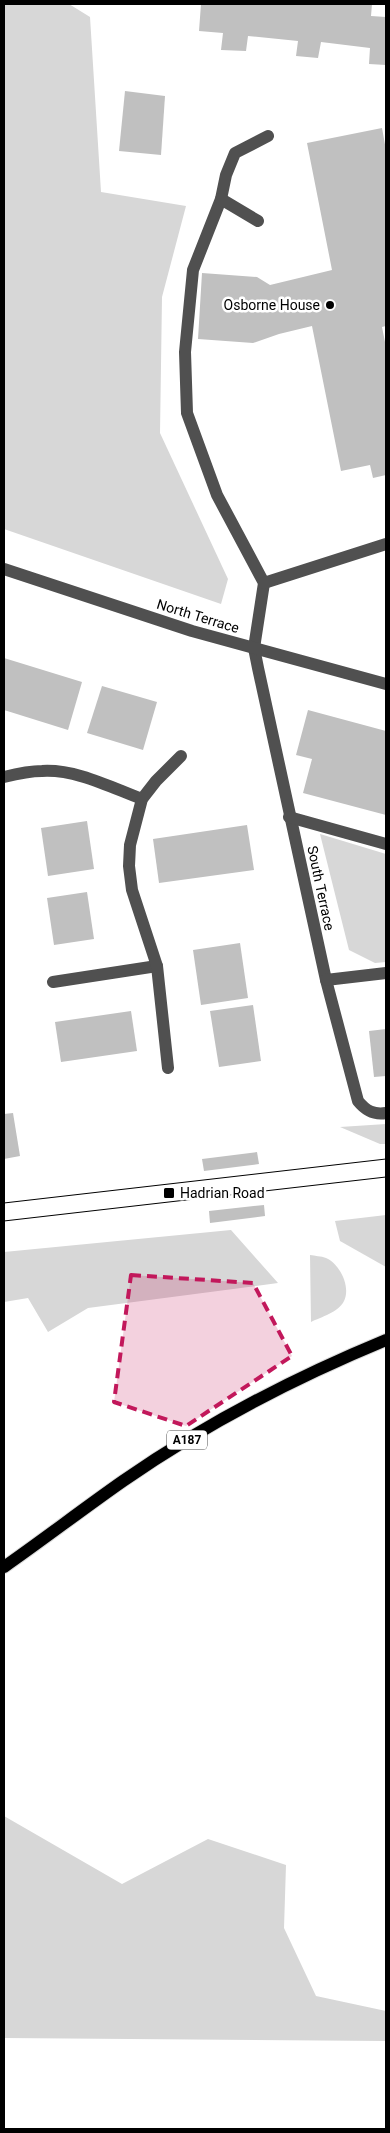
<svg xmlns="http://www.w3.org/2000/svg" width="390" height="2133" font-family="Roboto,sans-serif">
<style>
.green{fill:#d7d7d7}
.building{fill:#c0c0c0}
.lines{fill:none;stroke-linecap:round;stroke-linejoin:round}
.major-casing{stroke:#dbdbdb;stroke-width:14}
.minor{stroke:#505050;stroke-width:12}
.major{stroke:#000;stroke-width:12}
.tram{stroke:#000;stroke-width:1}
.marked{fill:#c2185b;fill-opacity:0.2;stroke:#c2185b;stroke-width:4;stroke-dasharray:10 6;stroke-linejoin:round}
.poi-dot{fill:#000;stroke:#fff;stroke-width:2}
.labels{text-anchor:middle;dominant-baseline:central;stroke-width:5;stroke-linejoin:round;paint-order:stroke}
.shield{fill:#fff;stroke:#4c4c4c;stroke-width:1}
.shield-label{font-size:12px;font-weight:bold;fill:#000}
.poi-label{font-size:14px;fill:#000;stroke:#fff;text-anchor:end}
.street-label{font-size:14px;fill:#000;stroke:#fff}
</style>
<rect width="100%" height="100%" fill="#fff"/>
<g class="green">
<path d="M4,4H69L90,17L101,192L186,206L162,297L160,433L228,579L221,604L4,529Z"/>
<path d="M320,834L386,854V962L375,963L349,950Z"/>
<path d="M386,1124V1144H380L340,1127Z"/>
<path d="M386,1215V1267L340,1241L335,1221Z"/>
<path d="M231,1230L278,1283L88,1308L48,1332L28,1298L4,1302V1252Z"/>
<path d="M310,1255C315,1256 321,1256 326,1258C340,1264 351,1287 344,1301C339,1312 321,1317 311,1322Z"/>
<path d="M4,1816L122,1884L208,1839L286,1865L284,1928L316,1996L386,2011V2041L4,2038Z"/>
</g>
<g class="building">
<path d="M201,4H372L371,16L386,17V65L369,64L370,48L321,42L318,58L296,56L298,41L248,36L246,51L221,50L223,33L199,31Z"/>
<path d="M125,91L165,96L161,155L119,151Z"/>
<path d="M382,128L386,150V326L382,327L386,347V475L373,478L370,465L341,471L312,326L279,334L253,343L198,339L202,273L257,277L270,285L332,270L307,143Z"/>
<path d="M4,658L82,682L68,730L4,710Z"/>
<path d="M102,686L157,702L143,750L87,733Z"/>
<path d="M308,710L386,731V815L303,793L312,759L296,755Z"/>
<path d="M87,821L94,869L48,876L41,828Z"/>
<path d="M247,825L254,870L159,883L153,839Z"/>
<path d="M87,892L94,939L54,945L47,898Z"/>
<path d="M240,943L248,998L201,1005L193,950Z"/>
<path d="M253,1005L261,1061L219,1067L210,1011Z"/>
<path d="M131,1011L137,1051L61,1062L55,1022Z"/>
<path d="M386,1029V1076L374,1077L369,1031Z"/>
<path d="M13,1113L20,1156L4,1159V1114Z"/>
<path d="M257,1152L259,1164L204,1171L202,1159Z"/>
<path d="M264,1205L265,1216L210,1223L209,1211Z"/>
</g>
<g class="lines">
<defs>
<path id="major" d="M4,1567C44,1539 83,1509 123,1481C205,1424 294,1378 386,1340"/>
</defs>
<use href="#major" class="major-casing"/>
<g class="minor">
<path d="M268,136L235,153L226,175L221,199L193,270L185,352L187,413L217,495L264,583L254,648L258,668L326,980L358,1101C366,1111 374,1115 386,1113"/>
<path d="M221,199L258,221"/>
<path d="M4,569L192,631L386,684"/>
<path d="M264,583L386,544"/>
<path d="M4,777C16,774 29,771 42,771C76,769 110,787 142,799"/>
<path d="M289,817L386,844"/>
<path d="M326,980L386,973"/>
<path d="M53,982L157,966"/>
<path d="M168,1068L157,966L132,890L129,866L130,845L142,799L156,781L181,756"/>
</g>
<use href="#major" class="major"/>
<g class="tram">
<path d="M4,1203L386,1159"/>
<path d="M4,1221L386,1177"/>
</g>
</g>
<path class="marked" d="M131,1275L253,1283L292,1356L186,1426L114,1402Z"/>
<g class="poi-dot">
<circle cx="330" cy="305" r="5"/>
<rect x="163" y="1187" width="12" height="12" rx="2.5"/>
</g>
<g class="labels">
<rect class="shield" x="167" y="1430.5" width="40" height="19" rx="4"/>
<g class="shield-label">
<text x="187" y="1440">A187</text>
</g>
<g class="poi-label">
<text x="320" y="305">Osborne House</text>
<text x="180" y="1193" text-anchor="start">Hadrian Road</text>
</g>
<g class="street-label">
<text transform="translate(198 616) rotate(17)">North Terrace</text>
<text transform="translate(321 888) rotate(78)">South Terrace</text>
</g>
</g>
<rect width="390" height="2133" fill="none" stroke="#000000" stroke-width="10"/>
</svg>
